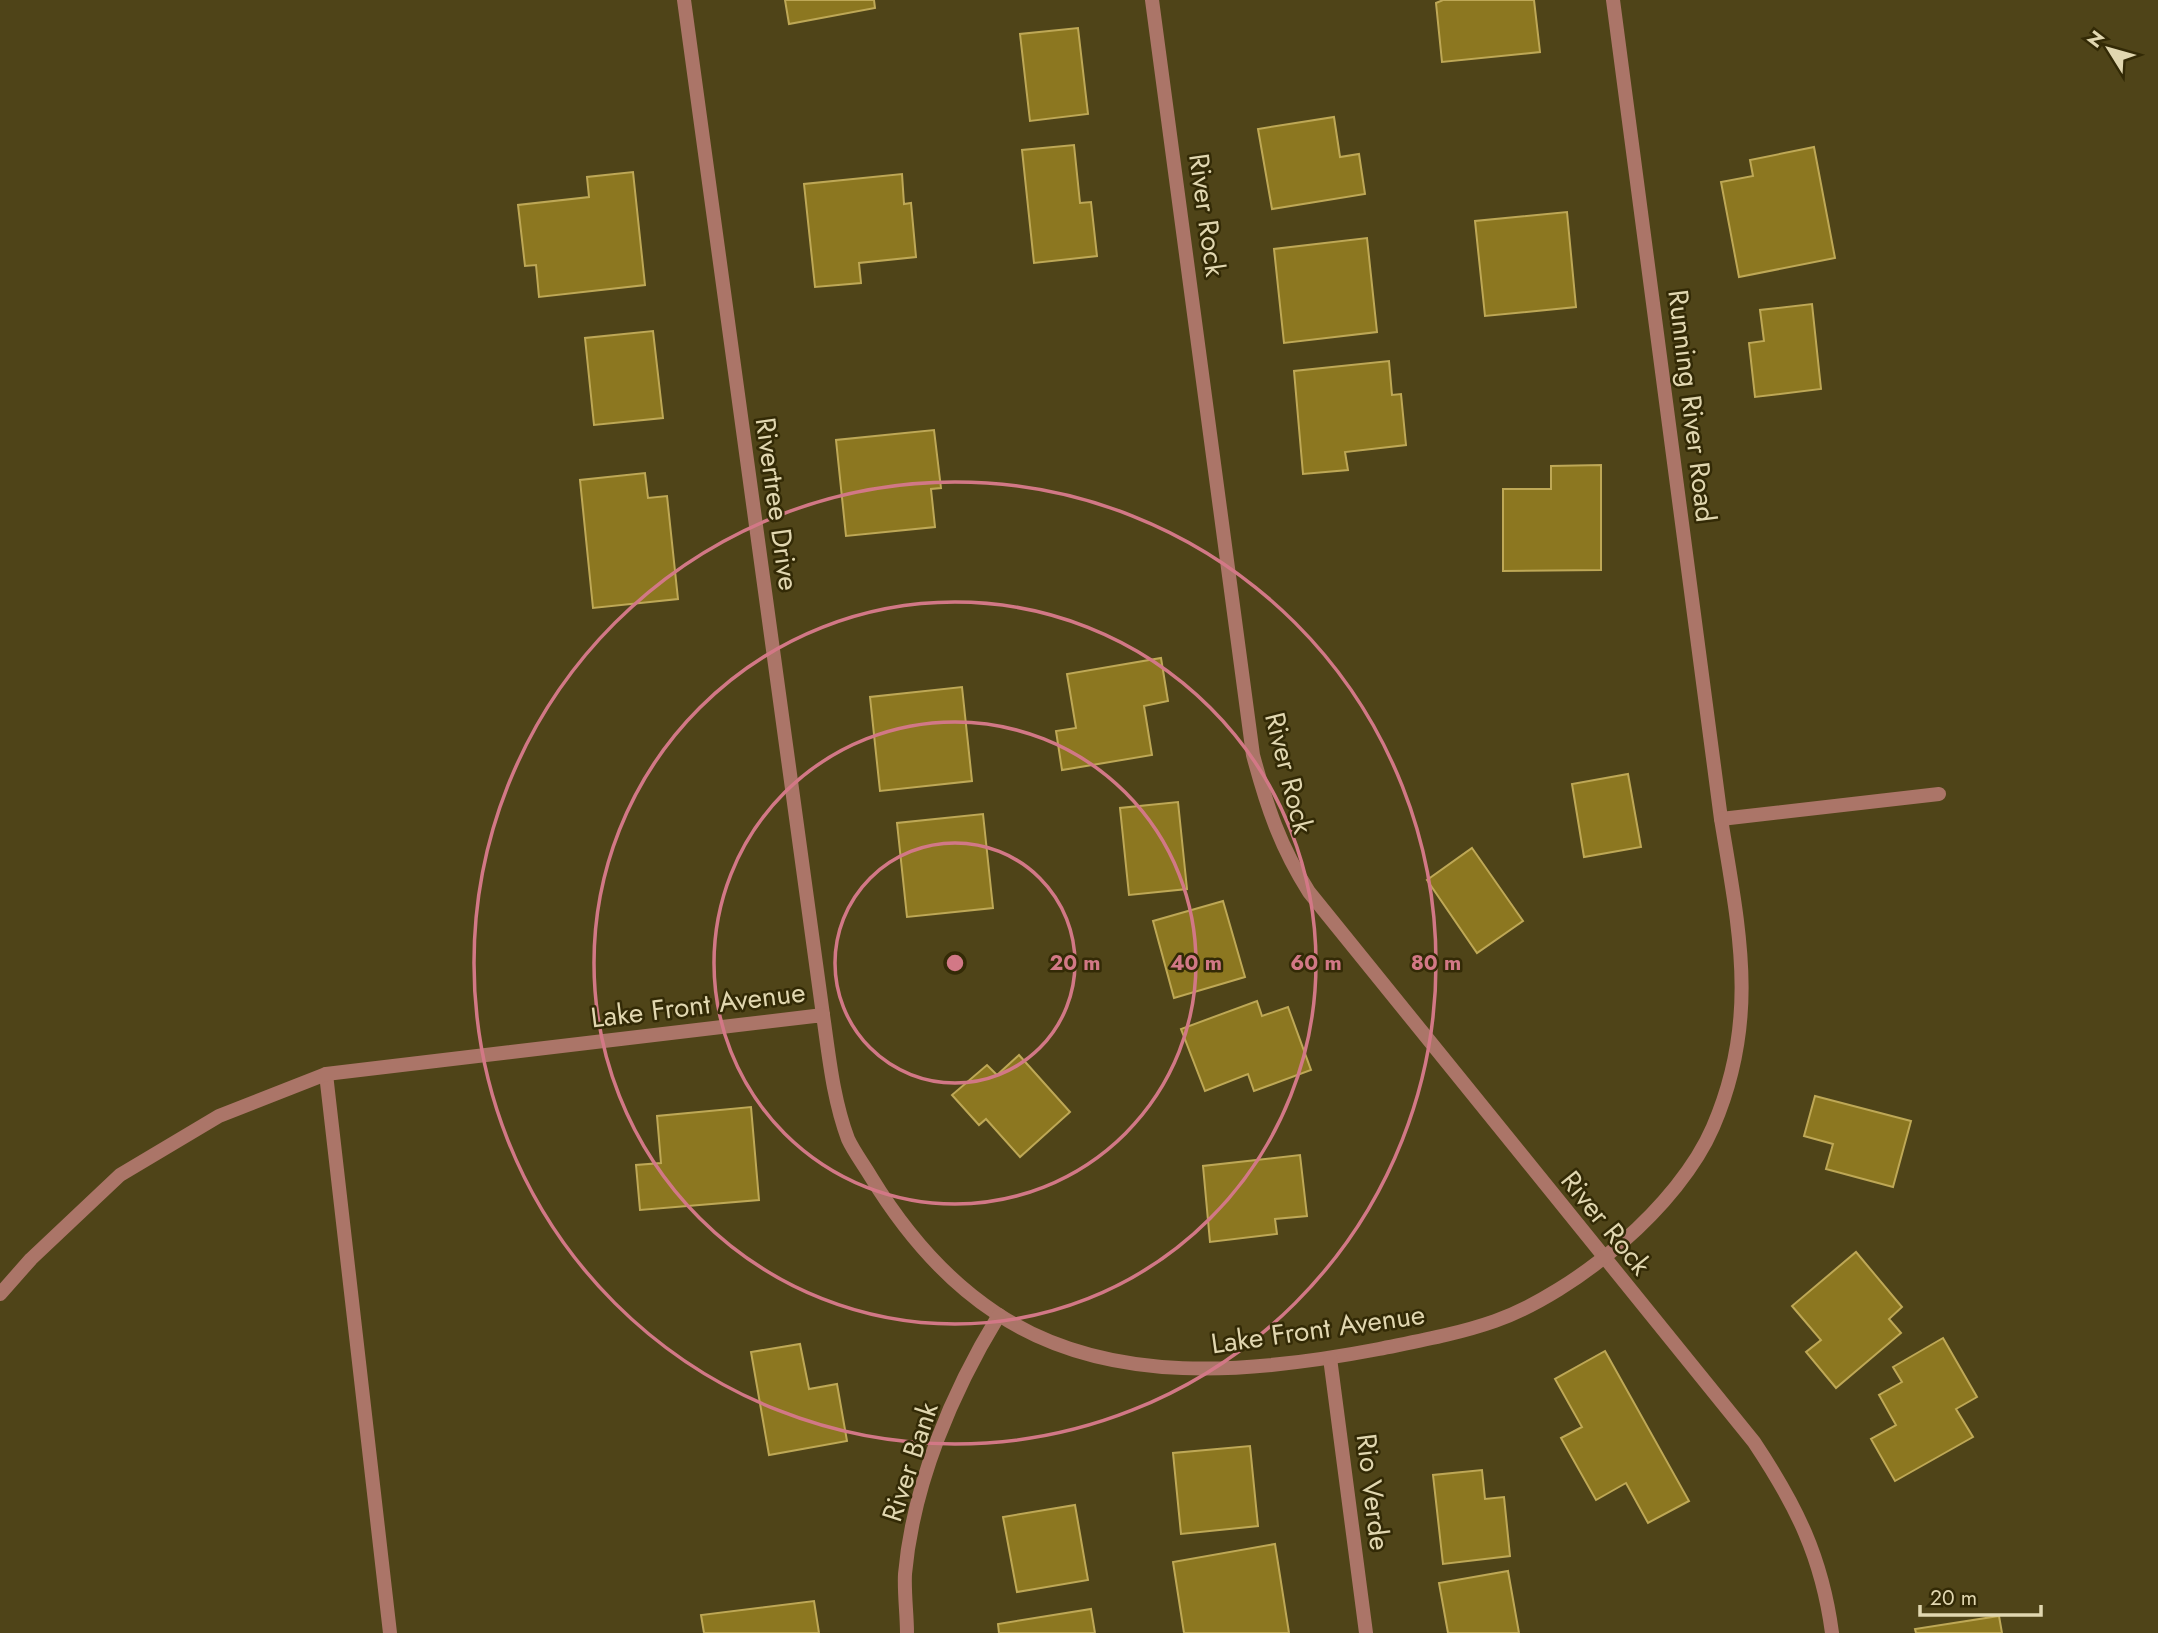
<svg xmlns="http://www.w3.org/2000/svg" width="2158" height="1633" font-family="Jost,sans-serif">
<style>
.building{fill:#8c7720;stroke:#bea856;stroke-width:2}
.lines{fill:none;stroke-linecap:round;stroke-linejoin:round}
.minor{stroke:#ab7568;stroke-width:14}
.ring{fill:none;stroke:#d27886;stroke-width:3.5}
.labels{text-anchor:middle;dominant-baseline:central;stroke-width:5;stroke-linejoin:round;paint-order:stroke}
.street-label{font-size:28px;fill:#e1d7b0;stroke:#332a06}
.centre{fill:#d27886;stroke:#332a06;stroke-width:3.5}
.ring-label{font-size:21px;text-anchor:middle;font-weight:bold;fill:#d27886;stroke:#332a06;stroke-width:5;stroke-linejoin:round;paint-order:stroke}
</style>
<rect width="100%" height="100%" fill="#4f4418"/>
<g class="building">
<path d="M785,0H874L875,8L789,24Z"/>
<path d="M1443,0H1534L1540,52L1442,62L1436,3Z"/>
<path d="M1078,28L1088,114L1030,121L1020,34Z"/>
<path d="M1334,117L1340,157L1359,154L1365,194L1272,209L1258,129Z"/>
<path d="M1074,145L1080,203L1091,202L1097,256L1034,263L1022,150Z"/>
<path d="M1814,147L1835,258L1739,277L1721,182L1753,176L1750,160Z"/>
<path d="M633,172L645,285L539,297L536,265L525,266L518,205L589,197L587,177Z"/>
<path d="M902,174L904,204L911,203L916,257L859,263L861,283L815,287L804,184Z"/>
<path d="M1567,212L1576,307L1485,316L1475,221Z"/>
<path d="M1367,238L1377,332L1284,343L1274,249Z"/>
<path d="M1812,304L1821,389L1755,397L1749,343L1764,341L1760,310Z"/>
<path d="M653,331L663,418L594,425L585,338Z"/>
<path d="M1389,361L1392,395L1401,394L1406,445L1345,452L1348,470L1303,474L1294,371Z"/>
<path d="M934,430L941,488L931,489L935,527L846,536L836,440Z"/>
<path d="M1601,465V570L1503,571V489H1551V466Z"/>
<path d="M645,473L648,498L667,496L678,599L593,608L580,480Z"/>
<path d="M1161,658L1168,701L1144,706L1152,755L1062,770L1056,731L1076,728L1067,674Z"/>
<path d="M962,687L972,781L880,791L870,697Z"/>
<path d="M1628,774L1641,847L1584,857L1572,784Z"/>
<path d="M1178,802L1187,889L1129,895L1120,808Z"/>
<path d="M983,814L993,908L907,917L897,823Z"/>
<path d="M1472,848L1523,921L1477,953L1427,880Z"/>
<path d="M1223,901L1245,977L1174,998L1153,921Z"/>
<path d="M1257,1001L1262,1016L1288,1007L1311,1070L1254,1091L1248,1074L1205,1091L1181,1029Z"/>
<path d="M1019,1055L1070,1112L1020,1157L986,1119L979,1125L952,1095L987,1065L997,1075Z"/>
<path d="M1815,1096L1911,1121L1893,1187L1826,1169L1833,1144L1804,1136Z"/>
<path d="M751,1107L759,1200L640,1210L636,1165L661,1163L657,1116Z"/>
<path d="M1300,1155L1307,1216L1275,1219L1277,1234L1210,1242L1203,1166Z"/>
<path d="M1856,1252L1902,1307L1889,1319L1901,1333L1836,1388L1806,1352L1821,1340L1792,1306Z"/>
<path d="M1943,1338L1977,1397L1956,1409L1973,1437L1895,1481L1871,1439L1896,1425L1879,1395L1902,1382L1893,1367Z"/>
<path d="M800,1344L809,1389L837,1384L847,1441L769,1455L751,1352Z"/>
<path d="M1605,1351L1689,1501L1648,1523L1626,1483L1596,1500L1561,1438L1582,1427L1555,1379Z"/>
<path d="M1250,1446L1258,1526L1181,1534L1173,1453Z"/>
<path d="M1482,1470L1485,1499L1504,1497L1510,1556L1443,1564L1433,1475Z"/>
<path d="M1075,1505L1088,1580L1017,1592L1003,1517Z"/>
<path d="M1275,1544L1289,1633H1184L1173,1562Z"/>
<path d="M1508,1571L1519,1633H1448L1439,1583Z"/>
<path d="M814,1601L819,1633H704L701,1615Z"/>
<path d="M1091,1609L1095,1633H999L998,1624Z"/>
<path d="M1999,1616L2002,1633H1916L1915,1629Z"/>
</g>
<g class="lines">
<g class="minor">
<path d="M684,0L823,1015"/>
<path d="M1152,0L1253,755C1267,807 1280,846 1309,892L1754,1442C1796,1505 1822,1557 1832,1633"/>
<path d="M1613,0L1721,819"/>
<path d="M326,1074L390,1633"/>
<path d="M0,1294L31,1259L120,1175L219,1116L326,1074L823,1015C829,1056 833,1099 848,1139C854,1152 864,1165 871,1177C904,1231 943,1278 996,1313C1108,1388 1254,1373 1379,1349C1418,1341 1458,1334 1495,1321C1576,1292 1679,1206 1713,1127C1760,1018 1739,930 1721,819L1939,794"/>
<path d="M1330,1358L1366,1633"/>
<path d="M907,1633C907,1614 904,1593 905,1574C913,1484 952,1392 999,1315"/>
</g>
</g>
<g class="ring">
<circle cx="955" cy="963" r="120"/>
<circle cx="955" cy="963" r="241"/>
<circle cx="955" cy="963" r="361"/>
<circle cx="955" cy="963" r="481"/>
</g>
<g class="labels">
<g class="street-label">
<text transform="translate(1207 215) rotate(82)">River Rock</text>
<text transform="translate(1692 406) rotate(83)">Running River Road</text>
<text transform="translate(777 504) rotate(82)">Rivertree Drive</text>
<text transform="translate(1289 773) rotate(76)">River Rock</text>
<text transform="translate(698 1005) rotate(-7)">Lake Front Avenue</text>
<text transform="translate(1606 1223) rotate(51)">River Rock</text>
<text transform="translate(1318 1329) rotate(-8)">Lake Front Avenue</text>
<text transform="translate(910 1462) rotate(-72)">River Bank</text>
<text transform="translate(1373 1492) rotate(83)">Rio Verde</text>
</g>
</g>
<circle cx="955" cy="963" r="10" class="centre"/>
<g class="ring-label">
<text x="1075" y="970">20 m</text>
<text x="1196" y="970">40 m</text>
<text x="1316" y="970">60 m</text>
<text x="1436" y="970">80 m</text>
</g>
<g transform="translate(2109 49) rotate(307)" stroke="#332a06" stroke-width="5" paint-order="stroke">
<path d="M0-5L12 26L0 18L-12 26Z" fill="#e1d7b0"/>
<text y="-10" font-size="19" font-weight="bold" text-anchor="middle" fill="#e1d7b0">N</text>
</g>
<path d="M1920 1605v10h121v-10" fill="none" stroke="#e1d7b0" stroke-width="3.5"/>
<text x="1930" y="1605" font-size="21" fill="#e1d7b0" stroke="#332a06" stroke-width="5" paint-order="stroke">20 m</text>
</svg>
